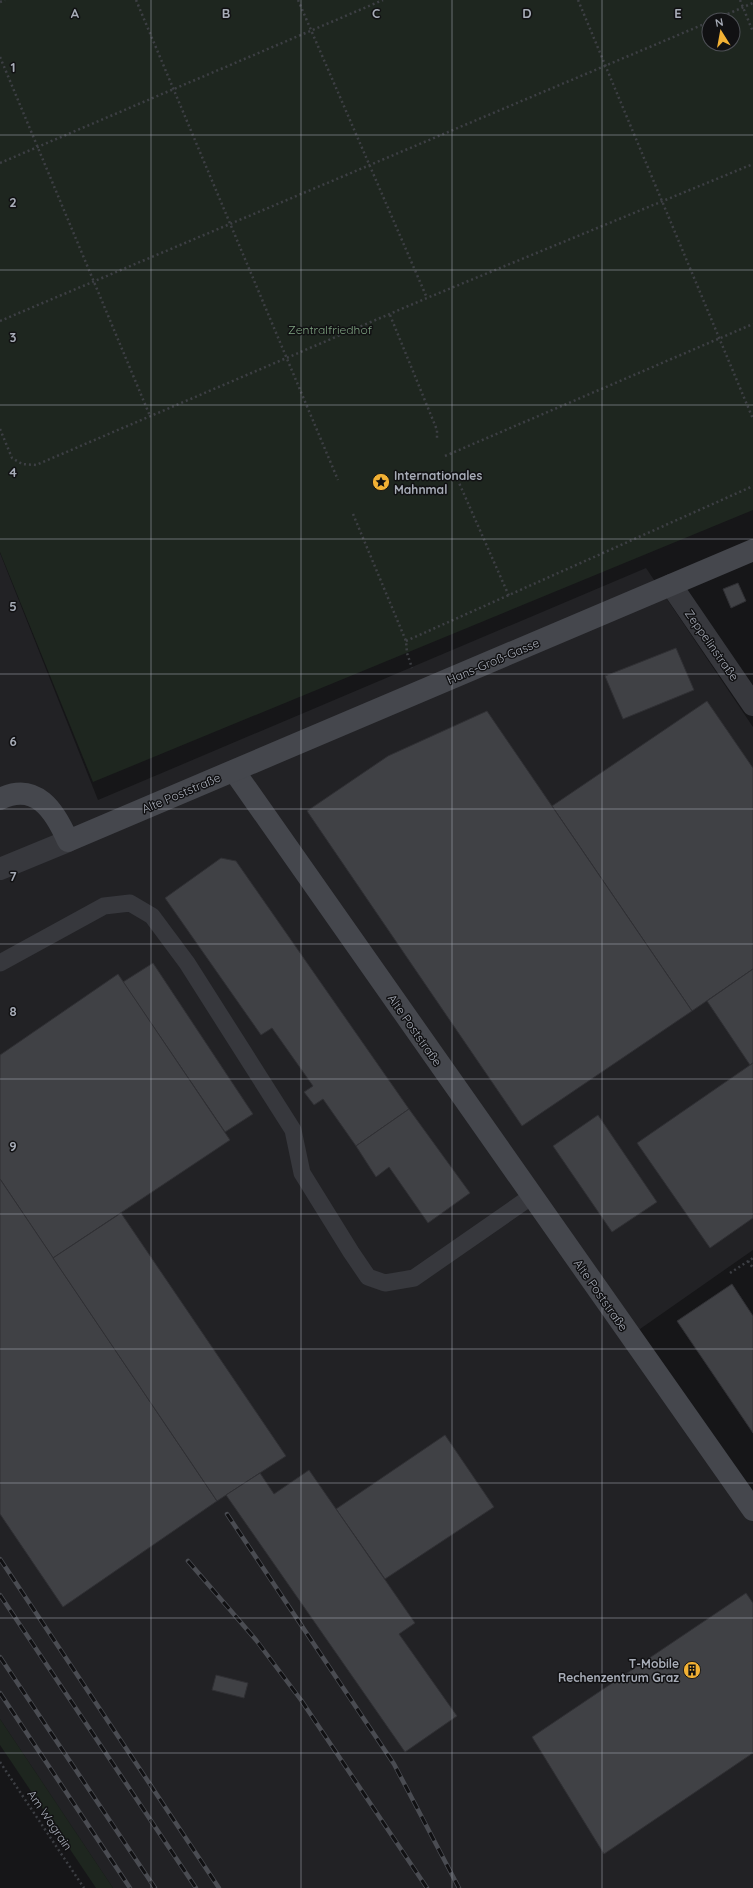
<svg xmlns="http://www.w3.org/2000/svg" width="753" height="1888" font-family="Quicksand,sans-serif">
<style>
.built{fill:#222225}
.green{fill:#1e261f;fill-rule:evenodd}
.building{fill:#404145;stroke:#303034}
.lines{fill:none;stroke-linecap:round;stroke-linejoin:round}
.path{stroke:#3d3f44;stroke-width:2.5;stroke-dasharray:2 3;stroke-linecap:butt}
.lane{stroke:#37383d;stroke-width:17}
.street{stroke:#37383d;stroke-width:22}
.secondary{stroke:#45474d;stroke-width:22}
.rail-casing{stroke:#4a4c52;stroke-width:4.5}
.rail{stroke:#111113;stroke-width:3;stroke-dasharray:9;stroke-linecap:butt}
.grid{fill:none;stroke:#a8adb8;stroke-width:1;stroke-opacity:0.55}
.labels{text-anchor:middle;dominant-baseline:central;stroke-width:3;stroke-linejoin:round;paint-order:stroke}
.park-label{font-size:12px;fill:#7fa381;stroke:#111113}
.poi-label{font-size:12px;font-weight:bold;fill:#a8adb8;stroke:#111113;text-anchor:start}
.street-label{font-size:12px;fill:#a8adb8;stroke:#111113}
.grid-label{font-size:13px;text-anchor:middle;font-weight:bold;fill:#a8adb8;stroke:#111113;stroke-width:3;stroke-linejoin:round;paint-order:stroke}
</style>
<rect width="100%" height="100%" fill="#161618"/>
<path class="built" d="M0,553L98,800L646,568L753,727V1250L630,1336L753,1510V1888H113L0,1719Z"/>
<g class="green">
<path d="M0,0H753V510L93,782L0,552ZM709,20H733V44H709Z"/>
<path d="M0,1719L113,1888H96L0,1745Z"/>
</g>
<g class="building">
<path d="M738,583L746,601L731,608L723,589Z"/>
<path d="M676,648L694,690L623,719L605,676Z"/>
<path d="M707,701L753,768V969L692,1011L552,806Z"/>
<path d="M487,711L692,1011L522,1126L307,811L388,756Z"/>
<path d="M221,858L236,861L409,1109L356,1146L323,1099L314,1105L304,1092L313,1086L272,1028L261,1035L165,898Z"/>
<path d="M153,963L253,1114L225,1132L123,982Z"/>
<path d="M753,969V1063L750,1065L707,1001Z"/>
<path d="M118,974L230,1140L53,1258L0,1179V1055Z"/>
<path d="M753,1063V1218L710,1248L637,1143Z"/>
<path d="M409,1109L470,1193L428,1223L389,1167L376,1177L356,1146Z"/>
<path d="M598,1115L657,1202L612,1232L553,1146Z"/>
<path d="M0,1179L217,1501L63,1607L0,1514Z"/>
<path d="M121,1213L286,1456L217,1501L53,1258Z"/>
<path d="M732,1284L753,1316V1433L677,1321Z"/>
<path d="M445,1435L494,1507L385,1579L336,1509Z"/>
<path d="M309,1470L415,1623L399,1634L457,1716L405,1752L226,1495L260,1473L274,1494Z"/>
<path d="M746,1593L753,1603V1753L604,1854L532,1737Z"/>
<path d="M216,1675L248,1683L244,1698L212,1690Z"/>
</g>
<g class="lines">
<g class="path">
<path d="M136,0L338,480"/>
<path d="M298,0L427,298"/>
<path d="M578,0L753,419"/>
<path d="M740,0L753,32"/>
<path d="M0,2L5,0"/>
<path d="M714,20L753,3"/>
<path d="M0,57L150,416"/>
<path d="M0,163L383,0"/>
<path d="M390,315L437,430V438"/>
<path d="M0,321L709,22"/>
<path d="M0,429L12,458L22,464L36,465L427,298L753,164"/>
<path d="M445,456L753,324"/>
<path d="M451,472L456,476L509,596"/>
<path d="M353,514L406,641L407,653L412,668"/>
<path d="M406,641L753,486"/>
<path d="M748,1261L753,1268"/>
<path d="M730,1273L753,1258"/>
<path d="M0,1762L84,1888"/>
</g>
<path class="lane" d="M0,963L104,906L130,903L152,916L187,963L293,1130L302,1173L351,1252L368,1277L385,1283L414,1278L532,1196"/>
<g class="street">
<path d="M671,585L753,705"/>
<path d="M0,869L68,841"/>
</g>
<g class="secondary">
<path d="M234,771L753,1510"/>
<path d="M0,799C36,781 55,811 68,841L753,550"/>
</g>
<defs>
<g id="rail">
<path d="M227,1514L394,1764L459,1888"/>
<path d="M0,1559L219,1888"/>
<path d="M188,1561L256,1640L301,1700L427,1888"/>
<path d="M0,1595L196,1888"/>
<path d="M0,1657L155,1888"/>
<path d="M0,1693L130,1888"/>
</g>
</defs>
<use href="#rail" class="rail-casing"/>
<use href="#rail" class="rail"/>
</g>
<path class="grid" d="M151,0V1888M301,0V1888M452,0V1888M602,0V1888M0,135H753M0,270H753M0,405H753M0,539H753M0,674H753M0,809H753M0,944H753M0,1079H753M0,1214H753M0,1349H753M0,1483H753M0,1618H753M0,1753H753"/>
<defs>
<symbol id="sight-disc" viewBox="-11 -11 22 22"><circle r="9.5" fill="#f2b134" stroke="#111113"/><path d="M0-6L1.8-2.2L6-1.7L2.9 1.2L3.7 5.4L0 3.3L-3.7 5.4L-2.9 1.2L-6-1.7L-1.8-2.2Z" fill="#111"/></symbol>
<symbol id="building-disc" viewBox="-11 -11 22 22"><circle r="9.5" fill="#f2b134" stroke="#111113"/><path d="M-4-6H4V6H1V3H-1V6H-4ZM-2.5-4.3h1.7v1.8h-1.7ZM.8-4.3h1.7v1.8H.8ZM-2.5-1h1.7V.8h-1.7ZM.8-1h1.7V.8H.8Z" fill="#111"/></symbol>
</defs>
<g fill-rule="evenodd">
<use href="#sight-disc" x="371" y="472" width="20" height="20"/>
<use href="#building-disc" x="682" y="1660" width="20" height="20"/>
</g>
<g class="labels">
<g class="park-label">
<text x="330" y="329">Zentralfriedhof</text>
</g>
<g class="poi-label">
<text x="394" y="475">Internationales<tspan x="394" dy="14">Mahnmal</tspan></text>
<text x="679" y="1663" text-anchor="end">T-Mobile<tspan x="679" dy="14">Rechenzentrum Graz</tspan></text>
</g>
<g class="street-label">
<text transform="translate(712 645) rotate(55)">Zeppelinstraße</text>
<text transform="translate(493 661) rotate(-23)">Hans-Groß-Gasse</text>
<text transform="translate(181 793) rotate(-23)">Alte Poststraße</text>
<text transform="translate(415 1030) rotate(55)">Alte Poststraße</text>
<text transform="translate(601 1295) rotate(55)">Alte Poststraße</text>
<text transform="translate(50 1820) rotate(56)">Am Wagrain</text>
</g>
</g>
<g class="grid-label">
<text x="75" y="18">A</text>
<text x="226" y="18">B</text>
<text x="376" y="18">C</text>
<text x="527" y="18">D</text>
<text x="678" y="18">E</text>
<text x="13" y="72">1</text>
<text x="13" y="207">2</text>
<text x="13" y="342">3</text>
<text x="13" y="477">4</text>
<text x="13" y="611">5</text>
<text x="13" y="746">6</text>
<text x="13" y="881">7</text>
<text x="13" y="1016">8</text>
<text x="13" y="1151">9</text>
</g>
<g transform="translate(721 32) rotate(349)"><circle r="19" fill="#111113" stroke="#4d4f55"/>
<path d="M0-3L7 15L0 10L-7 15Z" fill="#f2b134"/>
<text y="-6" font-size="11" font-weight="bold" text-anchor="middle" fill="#a8adb8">N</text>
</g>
</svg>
